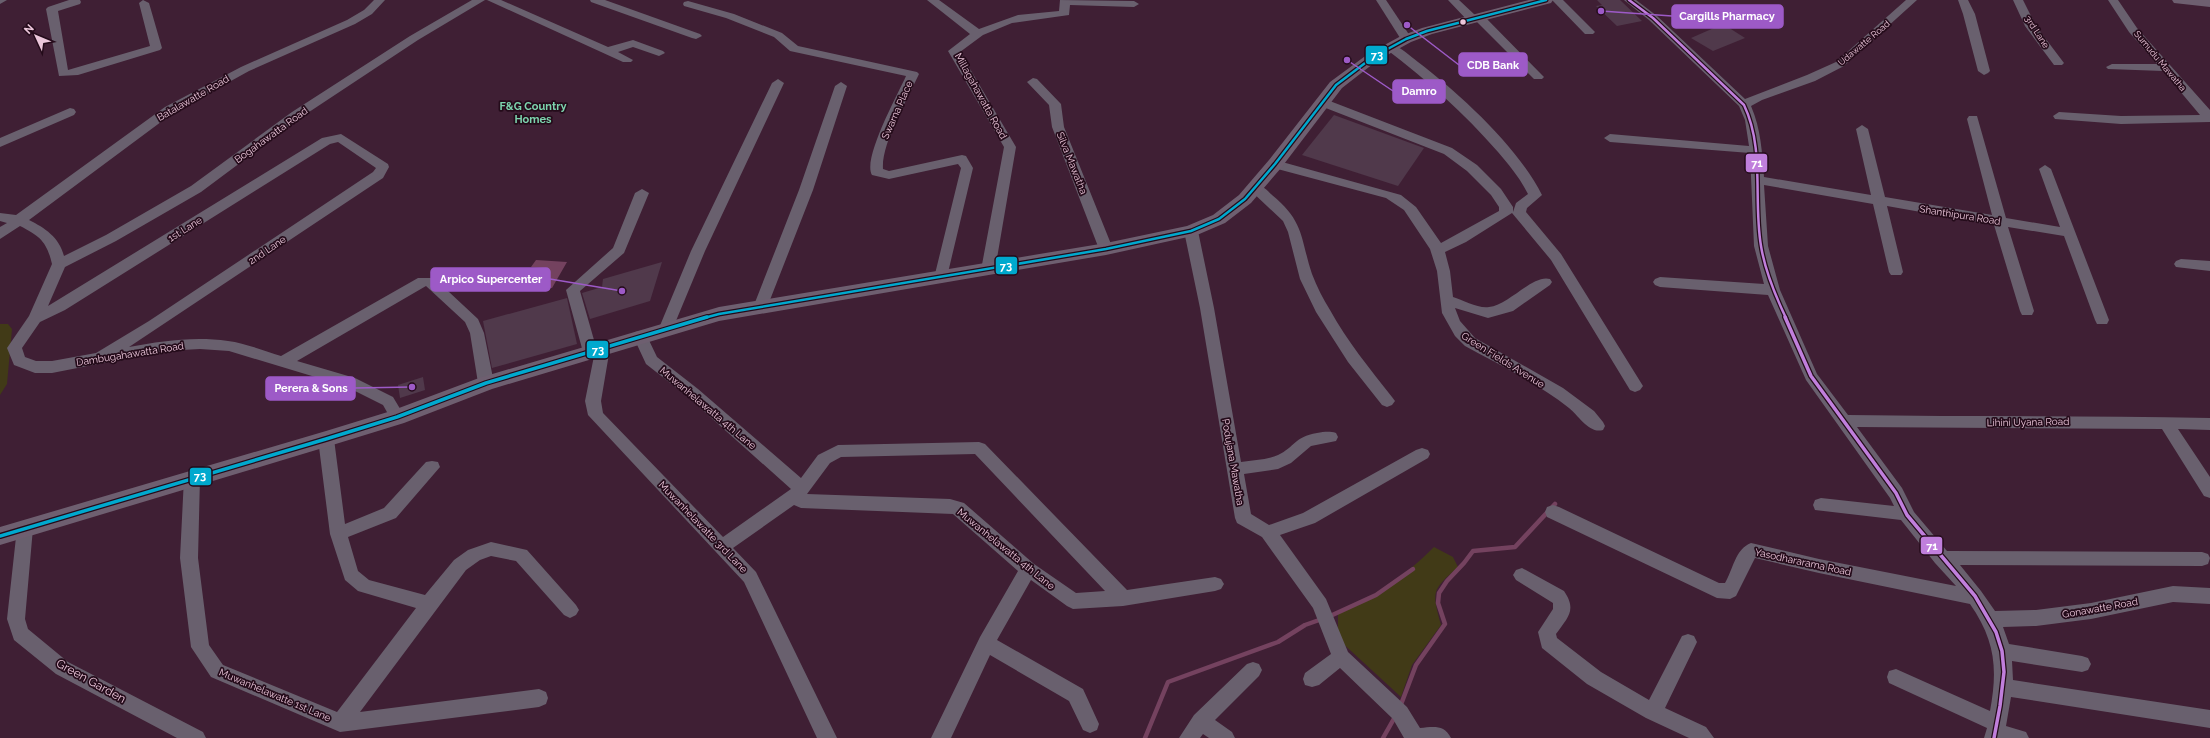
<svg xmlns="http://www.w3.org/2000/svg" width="2210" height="738" font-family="Raleway,sans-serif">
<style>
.green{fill:#413a17}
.water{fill:#74425f}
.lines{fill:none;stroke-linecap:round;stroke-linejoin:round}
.stream{stroke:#74425f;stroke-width:4.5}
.building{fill:#50394b}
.minor{fill:#69606e;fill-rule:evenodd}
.major{fill:#6e5f70;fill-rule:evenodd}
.bus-1-far1-casing{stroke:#240b1a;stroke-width:5}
.bus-1-casing{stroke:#240b1a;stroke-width:6}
.bus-2-far1-casing{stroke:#240b1a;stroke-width:5}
.bus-2-casing{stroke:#240b1a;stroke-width:6}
.bus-1-far1{stroke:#c07fdc;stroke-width:2.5}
.bus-1{stroke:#c07fdc;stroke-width:3.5}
.bus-2-far1{stroke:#00a9ce;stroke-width:2.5}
.bus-2{stroke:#00a9ce;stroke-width:3.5}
.bus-dot{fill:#ebc6da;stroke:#240b1a;stroke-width:1.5}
.labels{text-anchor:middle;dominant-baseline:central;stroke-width:3.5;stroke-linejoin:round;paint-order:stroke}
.far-street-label{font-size:9px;fill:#ebc6da;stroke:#240b1a}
.street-label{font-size:10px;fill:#ebc6da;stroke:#240b1a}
.neighbourhood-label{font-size:11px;font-weight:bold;fill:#7dd4ae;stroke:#240b1a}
.near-street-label{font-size:12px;fill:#ebc6da;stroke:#240b1a}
.leader{fill:none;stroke:#9d5ac7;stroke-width:1.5}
.callout-dot{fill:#9d5ac7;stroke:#240b1a;stroke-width:1.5}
.callout{fill:#9d5ac7;stroke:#9d5ac7;stroke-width:1.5}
.callout-label{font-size:11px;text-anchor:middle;font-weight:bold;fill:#fff}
.line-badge{stroke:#240b1a;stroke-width:1.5}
.badge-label{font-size:11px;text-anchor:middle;font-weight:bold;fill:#fff}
</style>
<rect width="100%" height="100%" fill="#3f1f34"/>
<g class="green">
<path d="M0,324H8L12,329L7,384L0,395Z"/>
<path d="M1434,547L1453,557L1458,567C1431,591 1432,591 1441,625L1412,665L1401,697L1338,639V614C1376,595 1404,577 1434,547Z"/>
</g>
<path class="water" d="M536,260L567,262L552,288L532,287L543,268L531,267Z"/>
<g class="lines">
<g class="stream">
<path d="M1328,617L1376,595L1413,569"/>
<path d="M1400,707L1416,665L1445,624L1438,603L1439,593L1447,581L1464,563L1473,551L1515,547L1555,504"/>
<path d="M1145,738L1168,682L1278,642L1305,625L1322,619"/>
<path d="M1383,738L1396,715"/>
</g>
</g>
<g class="building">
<path d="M1597,0H1620L1642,21L1617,26L1596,6L1602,5Z"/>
<path d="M1723,24L1745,38L1713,51L1691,38Z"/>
<path d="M1334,115L1424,148L1398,186L1302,155Z"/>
<path d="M662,262L650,301L590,319L582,293L602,287L603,279Z"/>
<path d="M567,298L577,344L492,368L483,321Z"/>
<path d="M423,377L425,390L400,398L398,385Z"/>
</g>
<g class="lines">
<g class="minor">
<path d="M0,0H7L0,4Z"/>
<path d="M69,0H80L81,2L80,4L58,11L68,70L150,46L139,3L143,0L149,3L162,48L160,50L78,75L59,76L46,9L48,7Z"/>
<path d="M374,0H385L372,14L355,24L249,71L173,113L29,220C45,228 59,237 64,256L106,235L191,186L292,112L410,36L472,0H485L418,40L300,118L201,192L116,241L65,267L48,306L322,138L341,134L388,164L389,167L383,178L129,347C162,341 194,336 228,341C245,343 264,351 281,356L418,278H434L478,319L484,333L494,383L491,387L486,389L481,387L478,383L470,333L465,322L426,286L297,361L355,378L393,397L405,417L402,421L397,423L392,421L383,405L345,386L229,351L200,349L164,351L52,373H35L14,365L7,348L29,316L52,264C47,242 40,236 20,226L0,239V227L7,223L0,221V213L16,215L165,107L241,67L347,20L364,10ZM338,142L376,168L373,172L149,321L96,353L52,361H36L25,357L22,348L40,322L65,310L330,144Z"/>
<path d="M487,0H501L608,47L633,40L663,51L665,53L659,56L633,47L618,52L633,60L631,62H623Z"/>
<path d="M590,0H605L700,34L702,36L696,39L692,38L591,2Z"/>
<path d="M927,0H939L979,29L1018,15L1059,11L1060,0L1134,1L1139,4L1134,7L1070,5L1069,15L1012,23L983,35L960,52L1016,147L995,270L993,273H983L981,270L1004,147L948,51L970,34Z"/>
<path d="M1376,0H1386L1412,39L1410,41H1402Z"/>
<path d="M1448,0H1459L1475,15H1483L1542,75L1544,77L1542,79H1534L1476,21H1468Z"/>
<path d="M1552,0H1563L1595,32L1593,34H1585Z"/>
<path d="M1624,0H1636L1657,16L1745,99L1807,75L1836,62L1906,0H1917L1844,66L1815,81L1762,100L1751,106C1761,129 1762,152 1764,177L1871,195L1856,129L1862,125L1868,129L1885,197L1992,215L1967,119L1969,116H1977L2006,218L2060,227L2039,169L2045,165L2051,169L2109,320L2107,324H2097L2095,320L2064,236L2008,227L2034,311L2032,315H2022L2020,311L1994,225L1887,206L1903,272L1901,275H1891L1889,272L1873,204L1764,185L1768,246L1780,290L1817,374L1848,415C1969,417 2089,415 2210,418V430L2178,429L2210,477V498L2204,496L2162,429L1857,427L1902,488L1914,512L1947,551L2202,552L2208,554L2210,558L2208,564L2202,566L1960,565L1981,591L1995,611L2036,610L2091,603L2173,586L2210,588V604L2173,602L2091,619L2036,626L2003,627L2009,644L2082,656L2088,658L2091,664L2088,670L2082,672L2012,661L2013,680L2210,710V728L2011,697L2006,726L2026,732L2029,738H1984L1987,728L1889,683L1887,677L1889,671L1896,669L1990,711C1998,668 1995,640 1970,604L1819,573L1755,558L1736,596L1730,599L1717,598L1547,517L1545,512L1547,507L1553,505L1559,507L1719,583H1725C1733,570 1735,549 1751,543L1819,559L1956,586L1935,563L1901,520L1815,510L1813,505L1815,500L1821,498L1894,506L1890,498L1806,380L1768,295L1660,287L1655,285L1653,282L1655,279L1660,277L1764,284L1754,246L1750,153L1610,142L1604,138L1610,134L1749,146L1745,120L1739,106L1649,20Z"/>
<path d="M1958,0H1968L1975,14L1990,71L1988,73L1984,75L1978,71L1963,14Z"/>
<path d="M2013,0H2023L2036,26L2064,63L2062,65H2054L2025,26Z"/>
<path d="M2108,0H2118L2137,28L2210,110V122L2121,124L2055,119L2053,116L2059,112L2121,116L2200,115L2163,71L2108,69L2106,67L2112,64H2157L2129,32Z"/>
<path d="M688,1L734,14L782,33L798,46L917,72L919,74C908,98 881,144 883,169L889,171L962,155L966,156L973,168L946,281H936L934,278L961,168L958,164L889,179L872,175C862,159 898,94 906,76L790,51L774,37L726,18L684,6L683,4L684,2Z"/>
<path d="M1390,44C1400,46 1410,56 1418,62C1460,94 1518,147 1542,195L1527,208L1526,212L1561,254L1643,386L1640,390L1635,392L1630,390L1551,260L1512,213L1466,242L1445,252L1450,271L1453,297C1463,300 1479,309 1489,307C1509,305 1533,274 1550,279L1552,282L1550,285L1513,311L1488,318L1455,308L1460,321L1475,338L1563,388L1594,411L1603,422L1605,426L1603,430C1589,434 1579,416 1569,408C1537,383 1500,365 1465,346L1455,336L1442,313L1437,271L1430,249L1404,210L1386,198L1270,167L1269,164L1275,160L1401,195L1416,207L1441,243L1499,211V207L1491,195L1467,171L1444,154L1318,105L1316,102L1322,98L1452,148L1477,165L1501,189L1513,207V212L1516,203L1528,194C1520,178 1509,165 1498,152C1464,113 1427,80 1386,49L1384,47Z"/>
<path d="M1033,78L1037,79L1061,104L1064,127L1113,249L1111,252H1101L1099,249L1052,127L1049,105L1027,82Z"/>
<path d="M778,79L784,83L705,251L673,328L671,332H661L659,328L691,251L772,83Z"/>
<path d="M841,82L847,86L813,190L768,305L766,309H756L754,305L799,190L835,86Z"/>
<path d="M70,108L74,109L76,112L74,115L0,147V138Z"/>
<path d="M1255,183C1262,185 1267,190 1272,195C1305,222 1300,238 1312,274C1317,287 1323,299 1330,310C1347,341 1370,369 1392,397L1395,401L1392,405L1387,407L1382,405L1348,362L1316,312L1300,279L1288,232L1283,221L1250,190L1249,187Z"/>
<path d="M642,189L649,193L624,253L580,291L596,347L598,344L603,343L608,344L610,348L601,401L603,413L723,537L791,489L688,397L646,364L633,336L635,332L640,331L645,332L657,357L698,389L801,478L818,455L838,445L979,442L985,444L1127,590L1215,577L1221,579L1224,584L1221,589L1215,591L1123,606L1073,609L1067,606L1031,580L997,640L1083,689L1099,724L1097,730L1090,733L1083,730L1069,701L990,655L951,738H931L980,637L1018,571L953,514L801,508L794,505L733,548L756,572L837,738H817L744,582L588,415L585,401L594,356H585L583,352L566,290L613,248L635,193ZM975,454L1105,591L1076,593L1034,564L964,503L950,499L807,494L830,463L841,457Z"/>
<path d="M1191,227L1196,228L1198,231L1214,308L1241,462C1253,460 1267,460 1278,455C1295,447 1294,437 1317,433C1324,432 1329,431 1336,433L1338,437L1336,441L1311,446L1291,463L1278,469L1244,474L1251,514L1269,525L1303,513L1416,450L1422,448L1428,450L1430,454L1428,458L1315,523L1280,535L1326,599L1348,652L1407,707L1420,728C1433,727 1444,724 1451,738H1404L1393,719L1340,668L1319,685L1312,687L1305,685L1303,679L1305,673L1331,654L1313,608L1262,537L1237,523L1235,518L1200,308L1184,231L1186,228Z"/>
<path d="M2181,259L2210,261V271L2176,267L2174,264L2176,261Z"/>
<path d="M326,433L332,435L334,439L345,524L384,508L426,462L432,461L438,462L440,467L396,518L348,537L358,571L369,580L425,595L454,560L468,550L491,542L527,550L576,605L579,610L576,615L570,618L564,615L516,561L491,556L480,560L466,570L360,712L539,689L546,692L548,698L546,704L539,707L340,732L211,677L191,647L180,558L184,478L186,473L192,471L198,473L200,478L198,558L209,645L223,665L337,712L416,608L358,591L345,580L330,534L318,439L320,435Z"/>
<path d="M25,521L31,523L33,528L25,619L28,629L68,662L203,732L206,738H177L56,674L14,640L7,619L17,528L19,523Z"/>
<path d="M1522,568L1564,591C1577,610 1568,617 1556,634L1557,638L1601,672L1649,700L1682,636L1688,634L1694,636L1697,642L1665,708L1706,727L1714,738H1689L1646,718L1587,684L1542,648L1538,632L1553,609V603L1516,580L1513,575L1516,570Z"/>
<path d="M1253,662L1259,664L1262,670L1259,676L1215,720L1232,732L1235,738H1209L1203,734L1200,738H1179L1194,715L1247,664Z"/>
</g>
<g class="major">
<path d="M1529,0H1553L1551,3L1432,34L1411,42L1378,60L1342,88L1281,168L1251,203L1225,223L1197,235L1106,255L719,321L492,389L404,423L326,447L0,545V527L326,431L391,411L479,378L719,307L1106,243L1187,226L1213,215L1239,195L1269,160L1330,82L1368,54L1401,36L1422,28Z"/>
<path d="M2172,0H2210V7L2174,3Z"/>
</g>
<defs>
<path id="bus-1-far1" d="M1629,0L1653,18L1744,105C1765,149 1753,199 1761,246C1765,271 1775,295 1786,318"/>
<path id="bus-1" d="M1785,317L1811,376L1896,493L1907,515L1975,596L1996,632L2002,651L2004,672L2000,706L1994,738"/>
<path id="bus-2-far1" d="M704,318L719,314L1106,249L1191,231L1219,219L1245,199L1275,164L1336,85L1373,57L1406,39L1427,31L1546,0"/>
<path id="bus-2" d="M0,536L326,439L397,417L486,383L707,317"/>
</defs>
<use href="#bus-1-far1" class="bus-1-far1-casing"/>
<use href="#bus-1" class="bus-1-casing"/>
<use href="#bus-2-far1" class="bus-2-far1-casing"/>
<use href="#bus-2" class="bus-2-casing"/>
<use href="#bus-1-far1" class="bus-1-far1"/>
<use href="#bus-1" class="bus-1"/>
<use href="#bus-2-far1" class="bus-2-far1"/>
<use href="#bus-2" class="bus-2"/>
</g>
<circle class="bus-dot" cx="1463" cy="22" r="3.5"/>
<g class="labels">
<g class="far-street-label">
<text transform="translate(2037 32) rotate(57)">3rd Lane</text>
<text transform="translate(1864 43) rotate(-40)">Udawatte Road</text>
<text transform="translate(2160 61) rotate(50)">Sumudu Mawatha</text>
</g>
<g class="street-label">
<text transform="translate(981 96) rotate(61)">Millagahawatta Road</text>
<text transform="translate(193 98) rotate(-30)">Batalawatte Road</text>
<text transform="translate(897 110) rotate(-66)">Swarna Place</text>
<text transform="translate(271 135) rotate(-36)">Bogahawatta Road</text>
<text transform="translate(1072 163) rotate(68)">Silva Mawatha</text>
<text transform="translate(1960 215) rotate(9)">Shanthipura Road</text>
<text transform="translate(185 229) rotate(-32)">1st Lane</text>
<text transform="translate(267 250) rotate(-34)">2nd Lane</text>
<text transform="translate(130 354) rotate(-9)">Dambugahawatta Road</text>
<text transform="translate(1503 360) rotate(32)">Green Fields Avenue</text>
<text transform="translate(708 408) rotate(40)">Muwanhelawatta 4th Lane</text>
<text transform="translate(2028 422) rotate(-1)">Lihini Uyana Road</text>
<text transform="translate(1233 462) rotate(80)">Podujana Mawatha</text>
<text transform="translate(703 527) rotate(46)">Muwanhelawatte 3rd Lane</text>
<text transform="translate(1006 549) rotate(39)">Muwanhelawatta 4th Lane</text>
<text transform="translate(1803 562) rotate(12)">Yasodhararama Road</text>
<text transform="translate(2100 608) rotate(-10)">Gonawatte Road</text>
<text transform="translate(275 695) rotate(23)">Muwanhelawatte 1st Lane</text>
</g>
<g class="neighbourhood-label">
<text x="533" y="106">F&amp;G Country<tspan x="533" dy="13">Homes</tspan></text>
</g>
<g class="near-street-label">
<text transform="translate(91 681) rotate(29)">Green Garden</text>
</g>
</g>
<path class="leader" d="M1601 11L1672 16M1407 25L1459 65M1347 60L1393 91M622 291L550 279M412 387L355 388"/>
<g class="callout-dot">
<circle cx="1601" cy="11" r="4"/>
<circle cx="1407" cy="25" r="4"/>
<circle cx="1347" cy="60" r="4"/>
<circle cx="622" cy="291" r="4"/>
<circle cx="412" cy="387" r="4"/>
</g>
<g class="callout">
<rect x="1672" y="5" width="111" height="23" rx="4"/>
<rect x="1459" y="53" width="68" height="23" rx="4"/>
<rect x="1393" y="80" width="52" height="23" rx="4"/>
<rect x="431" y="268" width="119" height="23" rx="4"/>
<rect x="266" y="377" width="89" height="23" rx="4"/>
</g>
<g class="callout-label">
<text x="1727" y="20">Cargills Pharmacy</text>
<text x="1493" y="69">CDB Bank</text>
<text x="1419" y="95">Damro</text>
<text x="491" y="283">Arpico Supercenter</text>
<text x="311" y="392">Perera &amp; Sons</text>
</g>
<g class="line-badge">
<rect x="1365" y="45" width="23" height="20" rx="4" fill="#00a9ce"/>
<rect x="1745" y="153" width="23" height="20" rx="4" fill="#c07fdc"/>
<rect x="995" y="256" width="23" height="19" rx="4" fill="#00a9ce"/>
<rect x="586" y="340" width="23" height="19" rx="4" fill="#00a9ce"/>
<rect x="189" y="467" width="23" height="19" rx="4" fill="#00a9ce"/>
<rect x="1920" y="536" width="23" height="19" rx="4" fill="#c07fdc"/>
</g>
<g class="badge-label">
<text x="1377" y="59">73</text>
<text x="1757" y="167">71</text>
<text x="1006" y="270">73</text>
<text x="598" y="354">73</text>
<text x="200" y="480">73</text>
<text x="1932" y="550">71</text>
</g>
<g transform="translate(36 36) rotate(314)" stroke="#240b1a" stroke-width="3" paint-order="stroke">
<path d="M0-3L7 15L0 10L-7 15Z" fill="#ebc6da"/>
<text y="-6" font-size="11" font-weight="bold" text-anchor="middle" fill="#ebc6da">N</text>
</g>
</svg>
